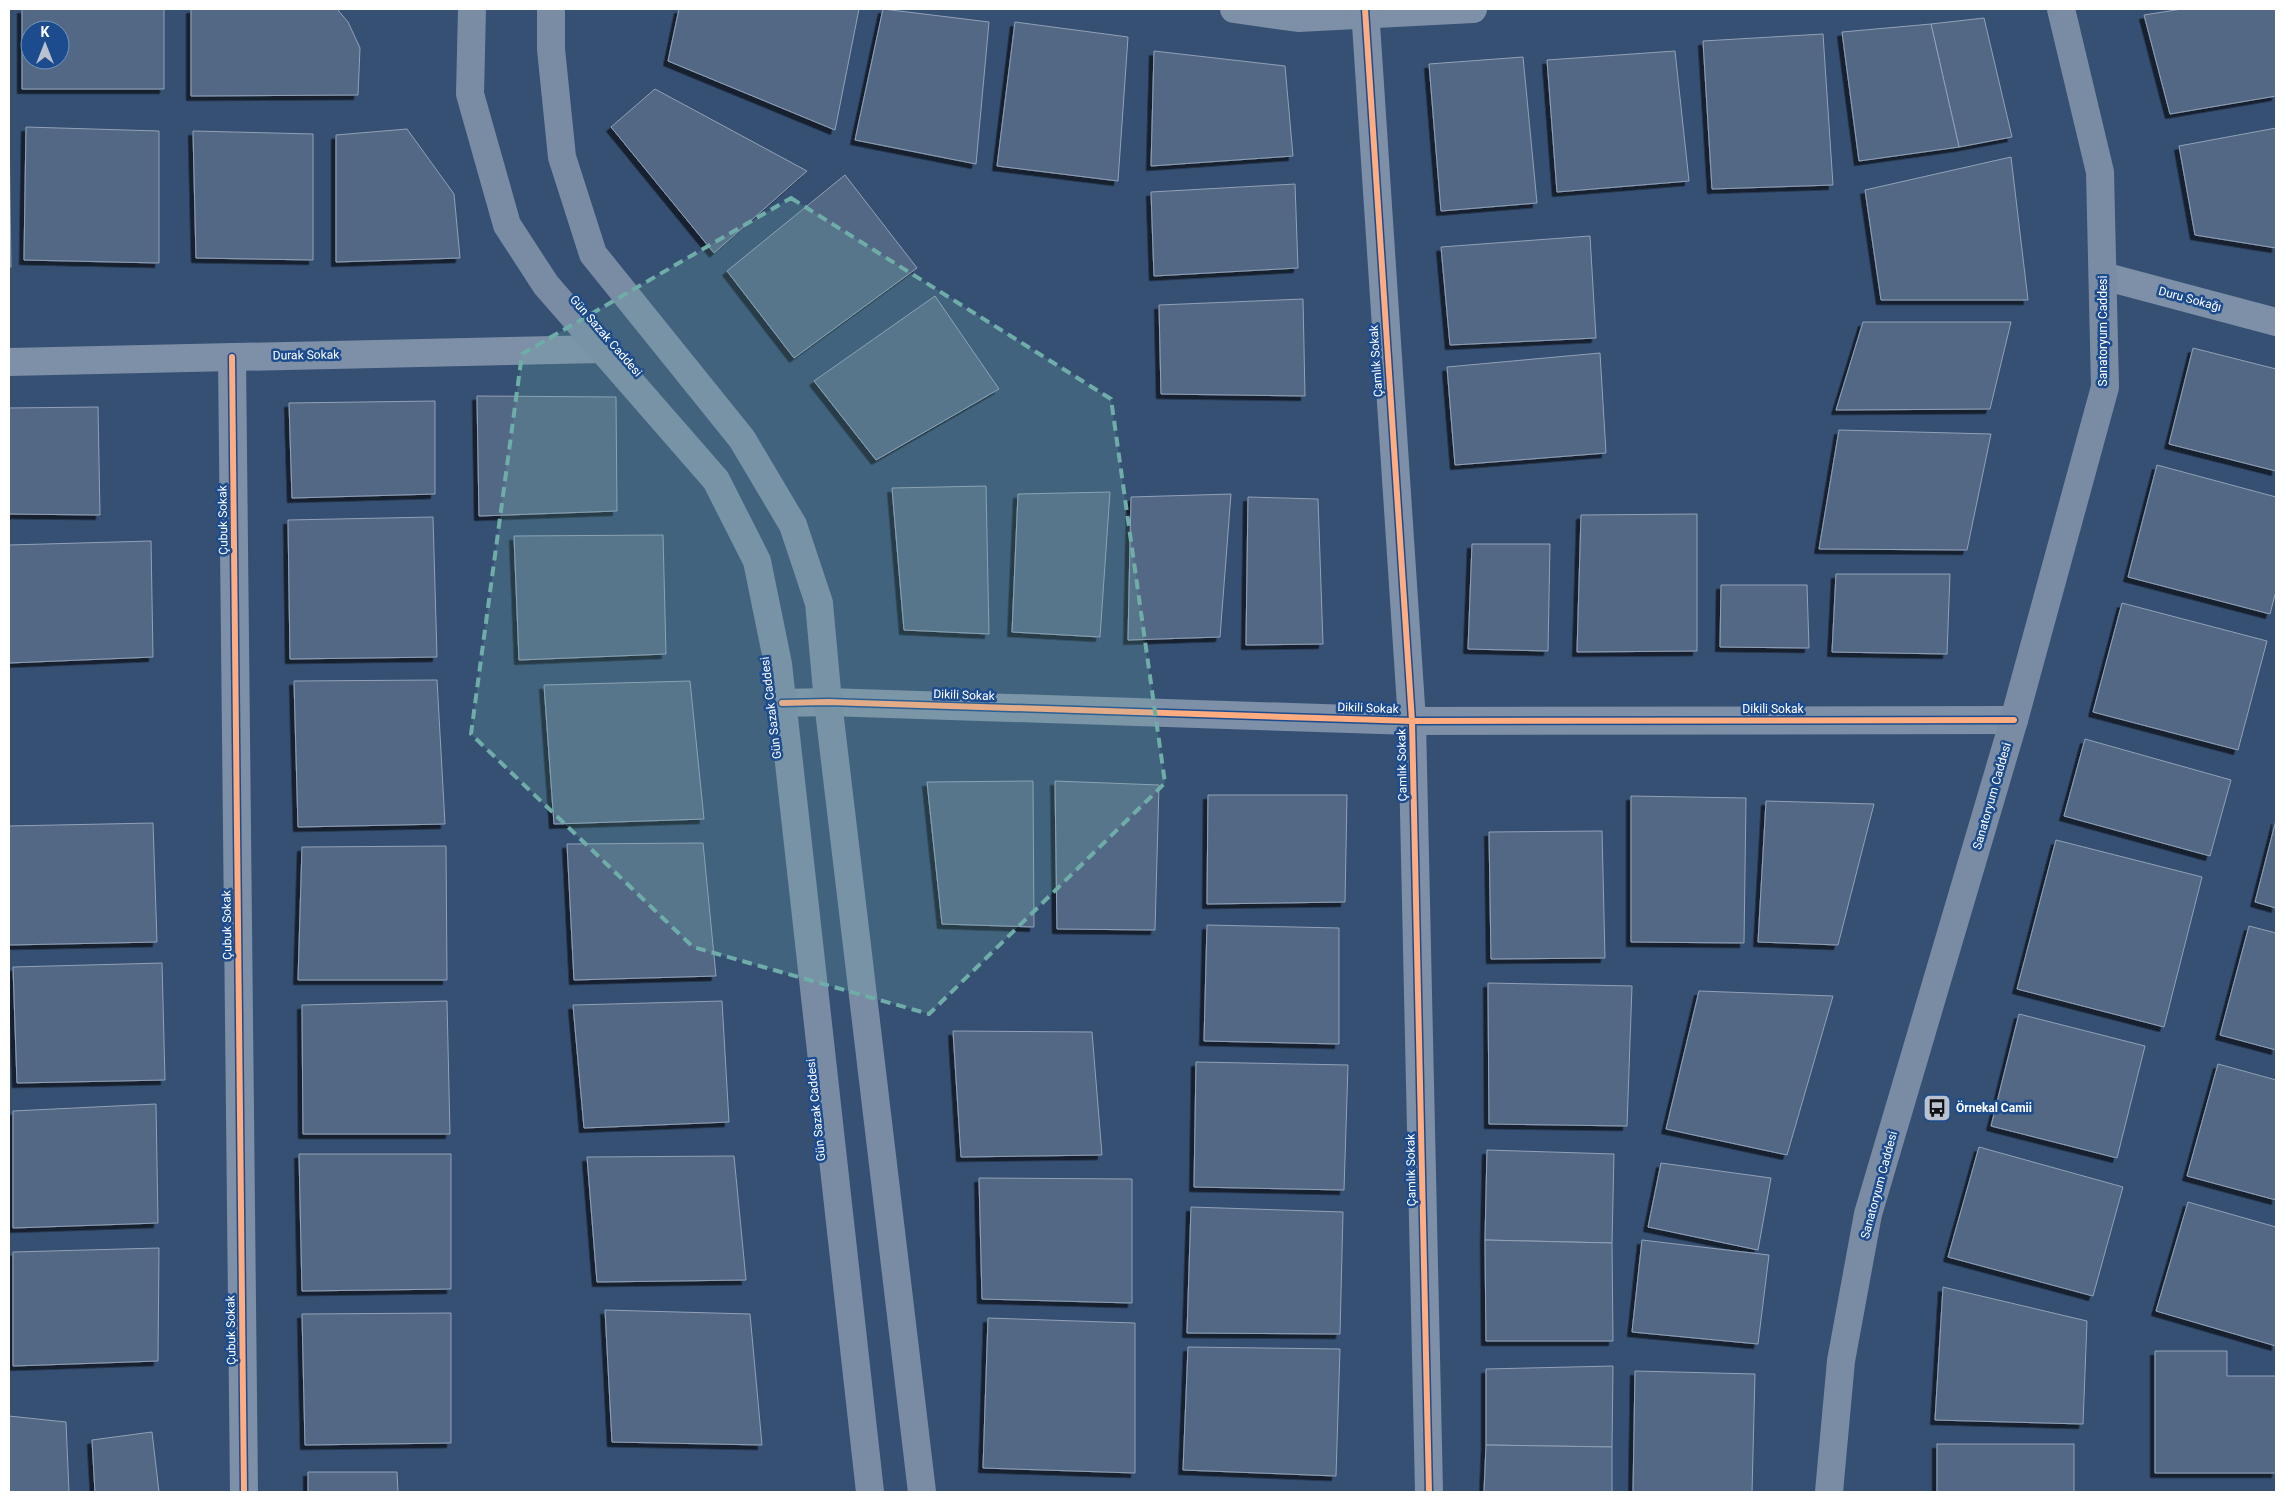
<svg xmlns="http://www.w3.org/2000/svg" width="2285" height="1501" font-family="Roboto,sans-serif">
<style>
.building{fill:#526884;stroke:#92a1b6;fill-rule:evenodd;filter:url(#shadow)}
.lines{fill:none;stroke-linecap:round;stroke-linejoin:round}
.minor{stroke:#7d90a7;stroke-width:28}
.secondary{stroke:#7a8ca4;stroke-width:28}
.cycleway-casing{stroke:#1c4c8e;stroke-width:9}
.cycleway{stroke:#ffac80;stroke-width:6}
.marked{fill:#6fada8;fill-opacity:0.2;stroke:#6fada8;stroke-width:4;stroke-dasharray:10 6;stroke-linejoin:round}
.labels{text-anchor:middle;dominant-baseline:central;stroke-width:5;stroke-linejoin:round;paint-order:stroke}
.street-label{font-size:12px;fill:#fff;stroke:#1c4c8e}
.poi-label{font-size:12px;font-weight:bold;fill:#fff;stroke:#1c4c8e;text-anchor:start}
</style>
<defs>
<filter id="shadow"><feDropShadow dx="-4.5" dy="4.5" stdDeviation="0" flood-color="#0009"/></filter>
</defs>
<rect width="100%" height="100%" fill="#365074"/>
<g class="building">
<path d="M22,9H164V89H22ZM30,30H60V60H30Z"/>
<path d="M191,9H337L348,22L360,48L358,95L191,96Z"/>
<path d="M679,9H859L835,130L668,61Z"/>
<path d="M883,9L989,22L976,164L855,140Z"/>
<path d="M2182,9H2276V96L2170,114L2144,15Z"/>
<path d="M1984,18L2012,137L1959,147L1931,24Z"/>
<path d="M1015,22L1128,37L1118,181L997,166Z"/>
<path d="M1931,24L1959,147L1859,161L1842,32Z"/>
<path d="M1823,34L1833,185L1712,189L1703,41Z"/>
<path d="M1154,51L1285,66L1293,156L1151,166Z"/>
<path d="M1675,51L1689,181L1557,192L1547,60Z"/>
<path d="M1523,57L1537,203L1441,211L1429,64Z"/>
<path d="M655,89L807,171L714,253L611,127Z"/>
<path d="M26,127L159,131V263L24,260Z"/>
<path d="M2276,128V248L2195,235L2179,146Z"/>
<path d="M407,129L454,194L460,258L336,262V135Z"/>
<path d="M9,131L11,267H9Z"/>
<path d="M193,131L313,134V260L196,258Z"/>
<path d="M2011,157L2028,300H1881L1865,190Z"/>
<path d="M845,175L917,268L794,358L727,271Z"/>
<path d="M1295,184L1298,268L1154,276L1151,192Z"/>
<path d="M1590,236L1596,338L1450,345L1441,247Z"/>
<path d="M935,296L999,389L876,460L814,381Z"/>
<path d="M1303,299L1305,396L1161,394L1159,305Z"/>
<path d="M1863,322H2011L1990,409L1836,410Z"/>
<path d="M2193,348L2276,369V471L2169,444Z"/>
<path d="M1600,353L1606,453L1455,465L1447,367Z"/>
<path d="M477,396L616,397L617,511L479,516Z"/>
<path d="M435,401V494L292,498L289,403Z"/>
<path d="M98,407L100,515L9,514V408Z"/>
<path d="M1839,430L1991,434L1967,550L1819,549Z"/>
<path d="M2157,465L2276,497V591L2270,614L2128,577Z"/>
<path d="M986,486L989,634L904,630L892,488Z"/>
<path d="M1110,492L1100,637L1012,632L1018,494Z"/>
<path d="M1231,494L1220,637L1128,640L1131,497Z"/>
<path d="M1248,497L1318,499L1323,644L1246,645Z"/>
<path d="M1697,514V651L1577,652L1581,515Z"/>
<path d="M433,517L437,657L290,659L288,520Z"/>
<path d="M663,535L666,654L519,660L514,536Z"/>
<path d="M151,541L153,657L9,663V545Z"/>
<path d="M1472,544H1550L1548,651L1468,649Z"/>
<path d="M1836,574H1950L1947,654L1832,652Z"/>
<path d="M1721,585H1807L1809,648L1720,647Z"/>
<path d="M2122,603L2267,641L2238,750L2093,712Z"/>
<path d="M437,680L445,824L298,827L294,681Z"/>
<path d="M690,681L704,819L554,824L544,685Z"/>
<path d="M2085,739L2231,780L2210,856L2064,816Z"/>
<path d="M1033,781L1034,927L942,924L927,782Z"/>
<path d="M1055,781L1159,785L1155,930L1057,929Z"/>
<path d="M1208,795H1347L1345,902L1207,904Z"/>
<path d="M1631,796L1746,798L1744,943L1631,942Z"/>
<path d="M1766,801L1874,804L1838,945L1758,942Z"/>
<path d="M2276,820V908L2255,902Z"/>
<path d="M153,823L157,942L9,945V826Z"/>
<path d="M1602,831L1605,958L1491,959L1489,832Z"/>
<path d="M2056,840L2202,877L2164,1027L2017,989Z"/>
<path d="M703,843L716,976L574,980L567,844Z"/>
<path d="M446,846L447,980H298L302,847Z"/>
<path d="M1207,925L1339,928V1044L1204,1041Z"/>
<path d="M2249,926L2276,933V1050L2220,1035Z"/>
<path d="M162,963L165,1080L17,1083L13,967Z"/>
<path d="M1488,983L1632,986L1627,1126L1489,1124Z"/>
<path d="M1699,991L1833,996L1787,1155L1666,1129Z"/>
<path d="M447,1001L450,1134H303L302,1005Z"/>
<path d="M722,1001L729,1122L584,1128L573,1005Z"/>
<path d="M2019,1014L2145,1046L2117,1158L1991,1126Z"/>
<path d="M953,1031L1092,1032L1102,1155L961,1157Z"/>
<path d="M1196,1062L1348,1065L1344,1190L1194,1187Z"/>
<path d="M2218,1064L2276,1080V1200L2187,1176Z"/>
<path d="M156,1104L158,1223L13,1228V1111Z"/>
<path d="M1979,1147L2123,1187L2093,1296L1948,1257Z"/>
<path d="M1487,1150L1614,1154L1612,1243L1485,1240Z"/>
<path d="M299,1154H451V1289L302,1291Z"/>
<path d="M734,1156L746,1280L597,1282L587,1157Z"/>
<path d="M1661,1163L1771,1178L1758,1250L1648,1227Z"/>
<path d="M979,1178L1132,1179V1303L982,1299Z"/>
<path d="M2188,1202L2276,1227V1346L2156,1311Z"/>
<path d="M1191,1207L1343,1212L1340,1334L1187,1333Z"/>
<path d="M1485,1240L1612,1243L1613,1341H1486Z"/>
<path d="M1642,1240L1769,1255L1758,1344L1632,1332Z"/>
<path d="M159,1248L158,1361L13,1366V1252Z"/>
<path d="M1943,1287L2087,1321L2083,1424L1935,1420Z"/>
<path d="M605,1310L750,1314L762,1445L612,1442Z"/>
<path d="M451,1313V1443L305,1445L302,1314Z"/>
<path d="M988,1318L1135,1323V1473L983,1468Z"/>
<path d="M1188,1347L1340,1349L1336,1476L1183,1470Z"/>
<path d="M2155,1351H2227V1376H2276V1473H2155Z"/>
<path d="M1613,1366L1612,1447L1486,1445V1369Z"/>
<path d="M1635,1371L1755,1374L1752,1492H1633Z"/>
<path d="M9,1416L66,1422L69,1492H9Z"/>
<path d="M152,1432L159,1492H95L92,1440Z"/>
<rect x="1937" y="1444" width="137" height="48"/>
<path d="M1486,1445L1612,1447V1492H1484Z"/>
<path d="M308,1472H397L398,1492H308Z"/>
</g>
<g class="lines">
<g class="minor">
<path d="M1234,9L1298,18L1473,9"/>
<path d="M1365,9L1412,721L1429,1492"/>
<path d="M2103,276L2276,322"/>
<path d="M232,357L244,1492"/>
<path d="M9,362L602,349"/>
<path d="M782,703L828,702L1412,721L2014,720"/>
</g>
<g class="secondary">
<path d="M472,9L470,94L507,225L546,285L716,480L757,561L778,664L870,1492"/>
<path d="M551,9V49L562,157L593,254L742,439L793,525L819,603L828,702L922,1492"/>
<path d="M1829,1492L1841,1361L1868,1214L2014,720L2105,387L2100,172L2061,9"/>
</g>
<defs>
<g id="cycleway">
<path d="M1365,9L1412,721L1429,1492"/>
<path d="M232,357L244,1492"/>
<path d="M782,703L828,702L1412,721L2014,720"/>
</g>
</defs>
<use href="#cycleway" class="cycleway-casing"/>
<use href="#cycleway" class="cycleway"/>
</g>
<path class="marked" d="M791,198L1111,399L1165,783L929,1014L693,947L471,734L522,354Z"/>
<defs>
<symbol id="bus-square" viewBox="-11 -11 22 22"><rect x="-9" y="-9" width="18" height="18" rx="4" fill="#b9c2ce" stroke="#1c4c8e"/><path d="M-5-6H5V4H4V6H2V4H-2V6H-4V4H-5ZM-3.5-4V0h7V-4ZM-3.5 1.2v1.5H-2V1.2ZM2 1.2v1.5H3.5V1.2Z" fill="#111"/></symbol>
</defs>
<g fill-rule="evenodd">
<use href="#bus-square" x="1921" y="1092" width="32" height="32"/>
</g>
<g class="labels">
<g class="street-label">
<text transform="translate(2190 299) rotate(15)">Duru Sokağı</text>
<text transform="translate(2103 331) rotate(-90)">Sanatoryum Caddesi</text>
<text transform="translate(606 336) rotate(49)">Gün Sazak Caddesi</text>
<text transform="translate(306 355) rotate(-1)">Durak Sokak</text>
<text transform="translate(1376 361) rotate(-94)">Çamlık Sokak</text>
<text transform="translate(223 520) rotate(-91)">Çubuk Sokak</text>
<text transform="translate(964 695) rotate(2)">Dikili Sokak</text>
<text transform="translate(771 708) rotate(-97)">Gün Sazak Caddesi</text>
<text transform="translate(1368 708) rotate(2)">Dikili Sokak</text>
<text x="1773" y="709">Dikili Sokak</text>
<text transform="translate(1402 765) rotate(-91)">Çamlık Sokak</text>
<text transform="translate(1992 796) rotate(-74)">Sanatoryum Caddesi</text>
<text transform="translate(227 925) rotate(-91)">Çubuk Sokak</text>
<text transform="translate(816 1110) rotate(-96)">Gün Sazak Caddesi</text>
<text transform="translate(1411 1170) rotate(-91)">Çamlık Sokak</text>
<text transform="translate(1879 1185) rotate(-75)">Sanatoryum Caddesi</text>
<text transform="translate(231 1330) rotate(-91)">Çubuk Sokak</text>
</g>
<g class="poi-label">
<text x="1956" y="1108">Örnekal Camii</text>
</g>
</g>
<rect width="2285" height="1501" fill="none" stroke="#ffffff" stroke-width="20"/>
<g transform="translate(45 45)"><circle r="24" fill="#1c4c8e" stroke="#7794bb"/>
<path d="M0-4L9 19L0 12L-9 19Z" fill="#b9c2ce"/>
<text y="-8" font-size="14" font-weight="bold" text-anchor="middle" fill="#ffffff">K</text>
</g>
</svg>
